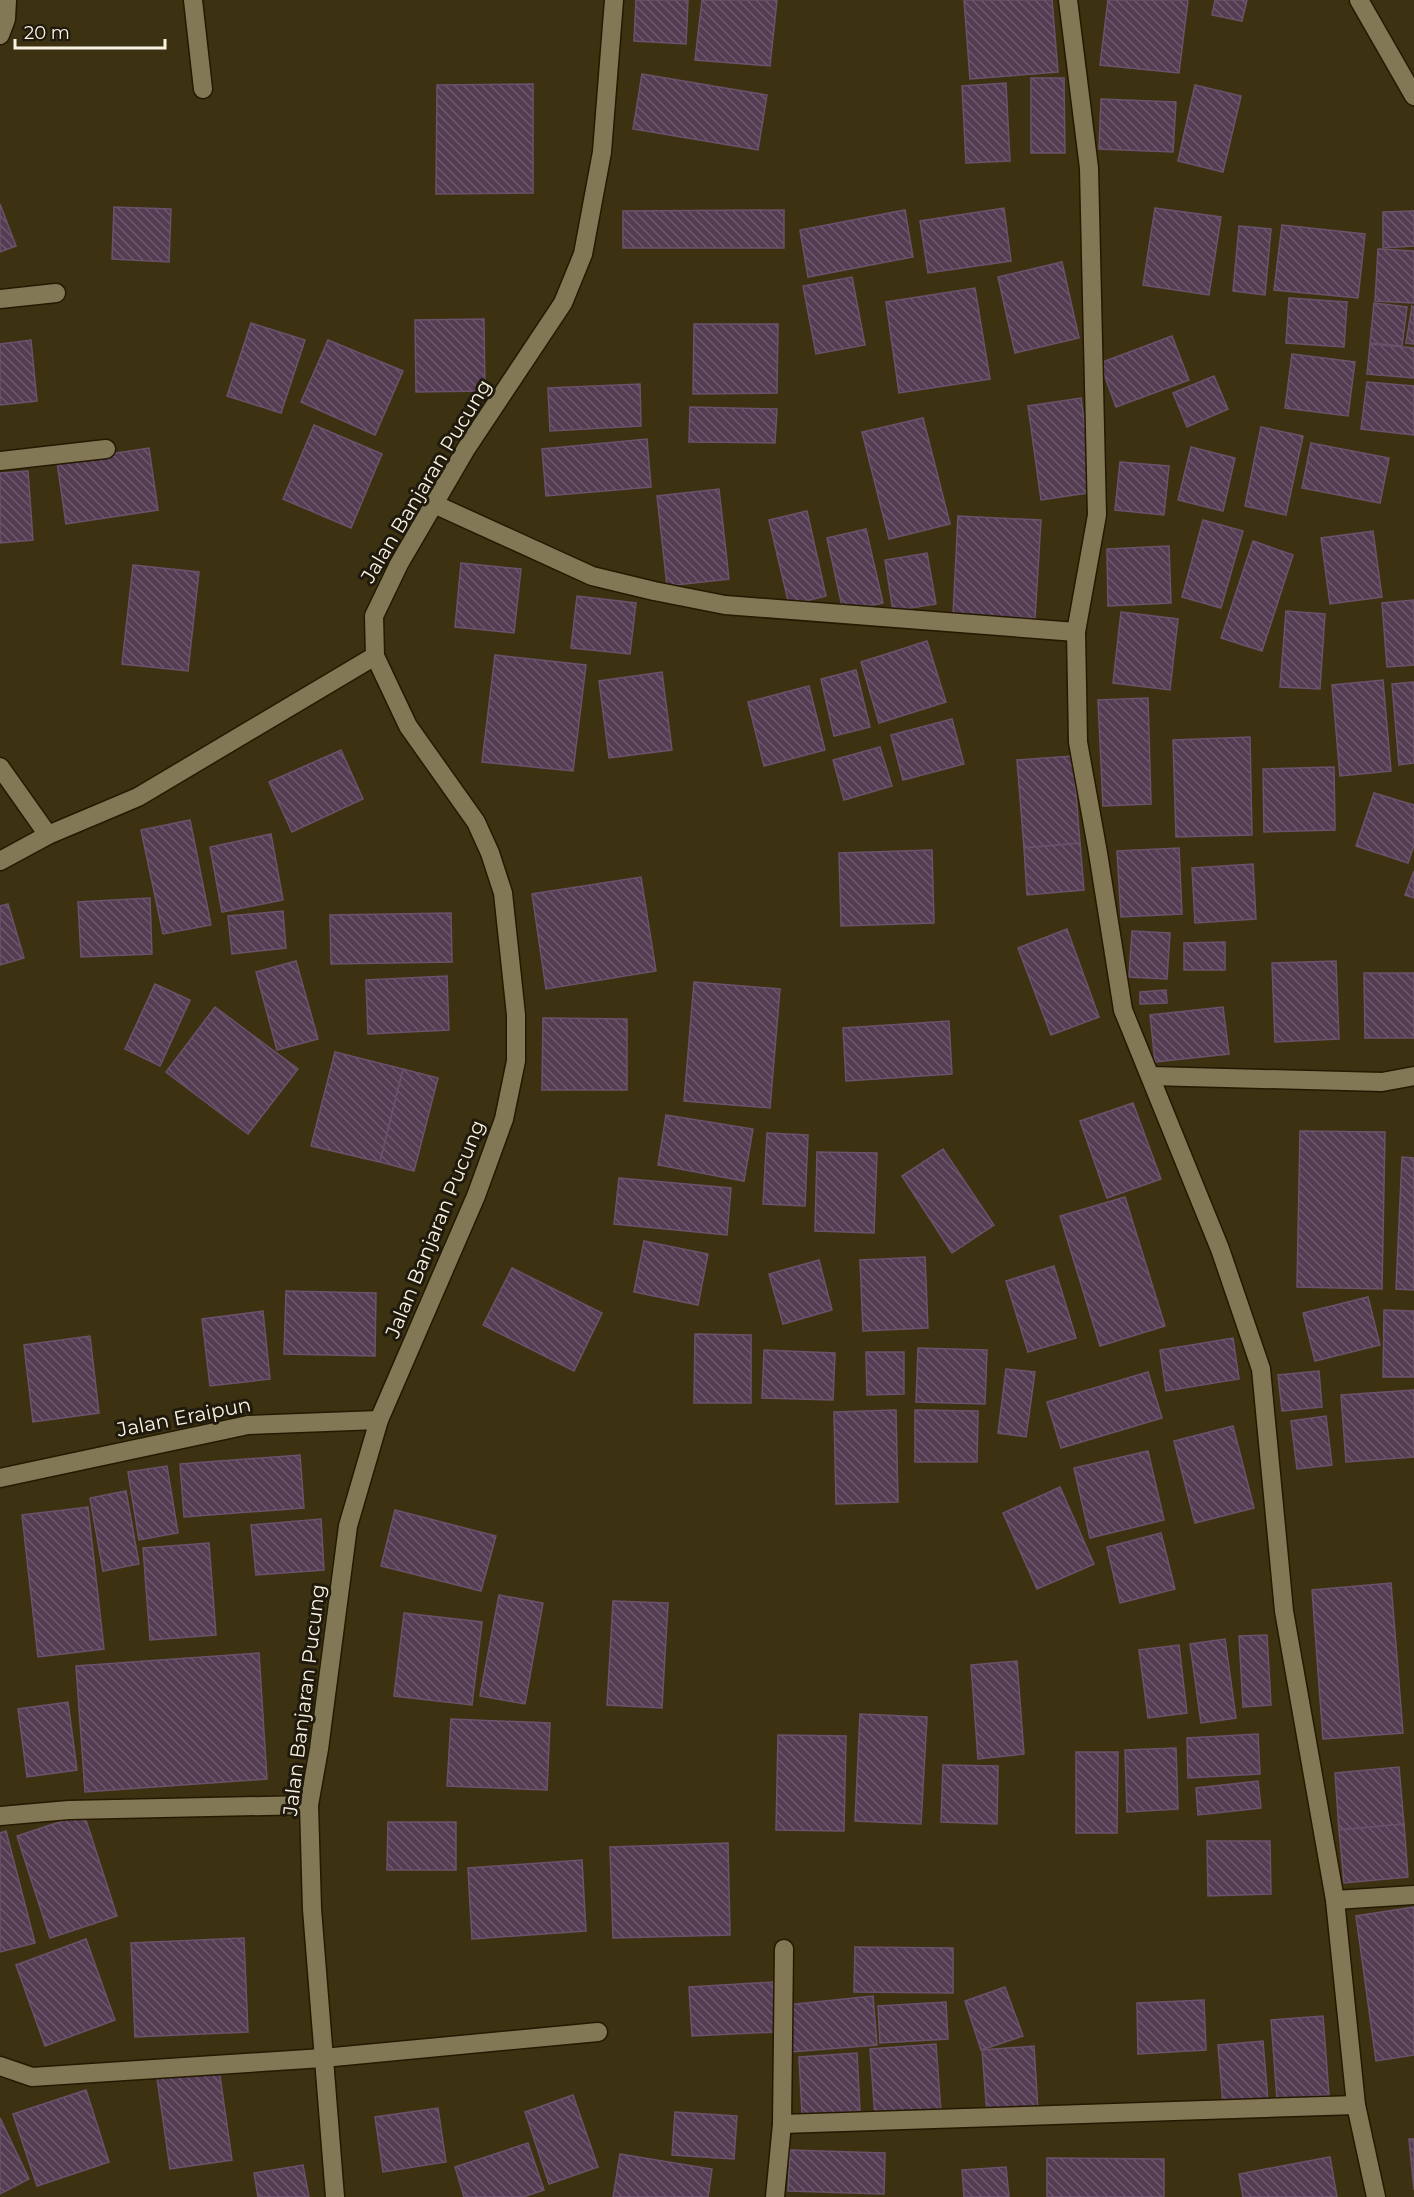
<svg xmlns="http://www.w3.org/2000/svg" width="1414" height="2197" font-family="Montserrat,sans-serif">
<style>
.building{fill:url(#building-back-hatch);stroke:#6b526a;stroke-width:1.5}
.lines{fill:none;stroke-linecap:round;stroke-linejoin:round}
.lane-casing{stroke:#231a00;stroke-width:21}
.street-casing{stroke:#231a00;stroke-width:21}
.secondary-casing{stroke:#231a00;stroke-width:21}
.lane{stroke:#827856;stroke-width:18}
.street{stroke:#827856;stroke-width:18}
.secondary{stroke:#827856;stroke-width:18}
.labels{text-anchor:middle;dominant-baseline:central;stroke-width:6;stroke-linejoin:round;paint-order:stroke}
.street-label{font-size:20px;fill:#f9f4e1;stroke:#1f1a0d}
</style>
<defs>
<pattern id="building-back-hatch" width="6" height="6" patternUnits="userSpaceOnUse" patternTransform="scale(1.5)"><rect width="6" height="6" fill="#543c53"/><path d="M-1 5l2 2M0 0l6 6M5-1l2 2" fill="none" stroke="#6d596b"/></pattern>
</defs>
<rect width="100%" height="100%" fill="#3c3212"/>
<g class="building">
<path d="M636,0H688L686,44L634,41Z"/>
<path d="M702,0H777L770,66L695,60Z"/>
<path d="M964,0H1052L1058,72L970,79Z"/>
<path d="M1108,0H1188L1179,73L1100,65Z"/>
<path d="M1215,0H1247L1242,21L1212,15Z"/>
<path d="M642,74L767,95L758,150L633,129Z"/>
<path d="M1031,78H1064L1065,153H1031Z"/>
<path d="M1006,83L1010,161L966,163L962,86Z"/>
<path d="M533,84V193L436,194L437,85Z"/>
<path d="M1195,85L1241,96L1223,172L1178,161Z"/>
<path d="M1101,99L1176,102L1173,152L1099,149Z"/>
<path d="M0,204L16,246L0,252Z"/>
<path d="M114,207L171,209L169,262L112,259Z"/>
<path d="M1004,208L1011,261L928,273L920,221Z"/>
<path d="M1155,208L1221,217L1209,295L1143,285Z"/>
<path d="M784,210V248H623V211Z"/>
<path d="M905,210L913,257L808,277L800,230Z"/>
<path d="M1414,211V246L1383,248V212Z"/>
<path d="M1282,225L1365,234L1358,298L1274,290Z"/>
<path d="M1239,226L1271,229L1265,295L1233,291Z"/>
<path d="M1378,249L1414,251V303L1375,301Z"/>
<path d="M1062,262L1079,338L1015,353L998,277Z"/>
<path d="M852,277L865,345L816,354L803,286Z"/>
<path d="M975,288L990,379L899,393L886,302Z"/>
<path d="M1289,298L1347,302L1344,347L1286,343Z"/>
<path d="M1374,303L1407,307L1402,346L1370,343Z"/>
<path d="M1412,306L1414,307V344L1406,343Z"/>
<path d="M484,319L485,391L416,392L415,320Z"/>
<path d="M251,323L305,340L281,413L227,396Z"/>
<path d="M694,324H778L777,393L693,394Z"/>
<path d="M1172,336L1189,380L1116,407L1100,363Z"/>
<path d="M31,340L37,401L0,405V344Z"/>
<path d="M328,340L403,371L375,435L301,402Z"/>
<path d="M1370,344L1414,348V378L1367,374Z"/>
<path d="M1292,354L1355,362L1348,416L1285,408Z"/>
<path d="M1214,376L1228,409L1187,427L1173,393Z"/>
<path d="M1367,382L1414,386V435L1361,429Z"/>
<path d="M640,384L641,426L550,431L548,388Z"/>
<path d="M1081,398L1094,492L1041,500L1028,406Z"/>
<path d="M690,407L777,409L775,443L689,442Z"/>
<path d="M923,418L950,524L889,539L862,432Z"/>
<path d="M314,425L382,454L351,528L283,499Z"/>
<path d="M1261,427L1303,436L1286,515L1245,506Z"/>
<path d="M647,439L651,487L546,496L542,449Z"/>
<path d="M1311,443L1389,458L1380,503L1302,488Z"/>
<path d="M1191,447L1235,458L1223,511L1178,500Z"/>
<path d="M149,448L158,510L66,524L57,462Z"/>
<path d="M1120,462L1169,466L1164,515L1115,510Z"/>
<path d="M28,471L33,540L0,543V473Z"/>
<path d="M719,489L729,579L667,586L657,496Z"/>
<path d="M807,511L826,596L789,605L769,520Z"/>
<path d="M958,516L1041,520L1035,618L953,615Z"/>
<path d="M1203,520L1243,531L1221,608L1182,597Z"/>
<path d="M866,529L883,603L843,611L827,538Z"/>
<path d="M1373,531L1382,597L1330,604L1321,538Z"/>
<path d="M1253,541L1293,555L1262,651L1221,638Z"/>
<path d="M1169,546L1171,603L1108,606L1107,549Z"/>
<path d="M927,553L936,604L893,611L885,560Z"/>
<path d="M461,563L521,569L514,633L455,627Z"/>
<path d="M133,565L199,572L188,671L122,664Z"/>
<path d="M577,596L636,603L630,654L571,648Z"/>
<path d="M1414,600V665L1387,667L1382,603Z"/>
<path d="M1286,611L1325,614L1320,689L1280,687Z"/>
<path d="M1121,612L1178,619L1170,690L1113,683Z"/>
<path d="M927,641L946,702L879,723L861,662Z"/>
<path d="M495,655L586,665L573,771L482,762Z"/>
<path d="M856,670L870,727L834,736L821,679Z"/>
<path d="M662,672L672,750L609,758L599,681Z"/>
<path d="M1383,680L1391,771L1340,776L1332,685Z"/>
<path d="M1414,682V763L1399,765L1392,684Z"/>
<path d="M809,686L825,750L764,766L748,702Z"/>
<path d="M1148,698L1151,804L1103,806L1098,700Z"/>
<path d="M952,719L964,764L903,780L891,735Z"/>
<path d="M1250,737L1252,835L1176,837L1173,740Z"/>
<path d="M880,747L892,786L844,800L833,760Z"/>
<path d="M341,750L363,799L292,832L269,782Z"/>
<path d="M1073,756L1080,843L1024,848L1017,760Z"/>
<path d="M1334,767L1335,830L1264,832L1263,769Z"/>
<path d="M1374,793L1414,805V845L1408,863L1356,846Z"/>
<path d="M190,820L211,925L163,934L141,830Z"/>
<path d="M271,834L283,900L222,912L210,847Z"/>
<path d="M1080,843L1084,890L1027,895L1024,848Z"/>
<path d="M1179,848L1182,914L1121,917L1117,851Z"/>
<path d="M932,850L934,923L841,926L839,853Z"/>
<path d="M1253,864L1256,919L1195,923L1192,868Z"/>
<path d="M1414,871V898L1405,895Z"/>
<path d="M641,877L656,971L546,989L532,894Z"/>
<path d="M150,898L152,954L81,957L78,902Z"/>
<path d="M8,904L24,958L0,965V906Z"/>
<path d="M283,911L286,948L232,954L228,916Z"/>
<path d="M451,913L452,962L331,964L330,915Z"/>
<path d="M1067,929L1099,1017L1051,1035L1018,948Z"/>
<path d="M1132,931L1170,933L1167,979L1129,977Z"/>
<path d="M1225,942V970H1184V943Z"/>
<path d="M296,961L318,1039L277,1050L256,972Z"/>
<path d="M1336,961L1339,1039L1275,1042L1272,963Z"/>
<path d="M1364,973H1414V1038H1365Z"/>
<path d="M447,976L449,1030L368,1034L366,980Z"/>
<path d="M694,982L780,989L770,1108L684,1101Z"/>
<path d="M155,984L190,1000L160,1066L125,1049Z"/>
<path d="M1166,990L1167,1003L1140,1004V992Z"/>
<path d="M215,1007L298,1069L248,1134L166,1072Z"/>
<path d="M1223,1007L1229,1054L1155,1062L1150,1015Z"/>
<path d="M543,1018L627,1019V1090H542Z"/>
<path d="M949,1021L952,1074L846,1081L843,1028Z"/>
<path d="M335,1052L403,1069L380,1162L311,1146Z"/>
<path d="M403,1069L438,1078L414,1171L380,1162Z"/>
<path d="M1133,1103L1161,1179L1107,1198L1080,1121Z"/>
<path d="M666,1115L753,1129L744,1181L658,1165Z"/>
<path d="M1300,1131L1385,1132L1382,1289L1297,1287Z"/>
<path d="M767,1133L808,1135L805,1206L763,1204Z"/>
<path d="M943,1149L994,1225L952,1253L902,1176Z"/>
<path d="M817,1152L877,1153L874,1233L815,1231Z"/>
<path d="M1402,1157L1414,1158V1290L1396,1289Z"/>
<path d="M619,1178L731,1188L727,1235L614,1224Z"/>
<path d="M1125,1197L1165,1326L1100,1346L1060,1216Z"/>
<path d="M644,1241L708,1254L698,1305L634,1292Z"/>
<path d="M925,1257L928,1328L863,1331L860,1260Z"/>
<path d="M819,1260L832,1310L783,1324L769,1274Z"/>
<path d="M1054,1266L1076,1338L1028,1352L1006,1281Z"/>
<path d="M512,1268L602,1313L574,1371L483,1325Z"/>
<path d="M286,1291L376,1293L375,1356L284,1354Z"/>
<path d="M1368,1297L1380,1345L1315,1361L1303,1313Z"/>
<path d="M1384,1310L1414,1311V1377H1383Z"/>
<path d="M263,1311L270,1379L210,1386L202,1319Z"/>
<path d="M695,1334L751,1335V1403H694Z"/>
<path d="M90,1336L99,1413L33,1422L24,1345Z"/>
<path d="M1233,1338L1239,1379L1166,1391L1160,1350Z"/>
<path d="M918,1348L987,1350L985,1404L916,1402Z"/>
<path d="M764,1350L835,1353L833,1400L762,1398Z"/>
<path d="M866,1352H904V1394L867,1395Z"/>
<path d="M1006,1369L1035,1372L1026,1437L998,1433Z"/>
<path d="M1319,1371L1322,1407L1282,1411L1278,1375Z"/>
<path d="M1148,1372L1162,1418L1061,1448L1047,1402Z"/>
<path d="M1414,1390V1457L1346,1462L1341,1395Z"/>
<path d="M896,1410L898,1502L836,1504L834,1412Z"/>
<path d="M915,1410L978,1411L977,1462H915Z"/>
<path d="M1326,1416L1332,1465L1297,1469L1291,1421Z"/>
<path d="M1233,1426L1254,1508L1195,1523L1174,1441Z"/>
<path d="M1148,1451L1164,1520L1090,1538L1074,1468Z"/>
<path d="M300,1455L304,1508L184,1517L180,1464Z"/>
<path d="M167,1466L178,1533L139,1540L128,1472Z"/>
<path d="M1060,1487L1094,1564L1037,1589L1003,1513Z"/>
<path d="M126,1491L139,1564L103,1571L90,1498Z"/>
<path d="M88,1507L104,1649L38,1657L22,1515Z"/>
<path d="M395,1510L496,1536L481,1591L381,1566Z"/>
<path d="M321,1519L324,1570L256,1575L251,1525Z"/>
<path d="M1161,1533L1175,1589L1120,1603L1107,1547Z"/>
<path d="M209,1543L216,1635L150,1640L143,1548Z"/>
<path d="M1391,1583L1403,1733L1323,1739L1312,1590Z"/>
<path d="M499,1595L543,1603L525,1704L480,1696Z"/>
<path d="M613,1601L668,1603L662,1708L607,1705Z"/>
<path d="M404,1613L482,1622L472,1705L394,1696Z"/>
<path d="M1267,1635L1271,1705L1243,1707L1239,1636Z"/>
<path d="M1225,1639L1236,1718L1201,1723L1190,1644Z"/>
<path d="M1179,1645L1187,1713L1148,1718L1139,1650Z"/>
<path d="M259,1653L267,1779L85,1792L76,1666Z"/>
<path d="M1017,1661L1024,1754L978,1759L971,1665Z"/>
<path d="M68,1702L77,1770L27,1777L18,1709Z"/>
<path d="M860,1714L927,1717L921,1824L855,1821Z"/>
<path d="M451,1719L550,1723L547,1790L447,1786Z"/>
<path d="M1258,1734L1260,1774L1188,1778L1187,1738Z"/>
<path d="M778,1735L846,1736L844,1831L776,1830Z"/>
<path d="M1176,1748L1178,1809L1127,1812L1125,1750Z"/>
<path d="M1076,1752H1118L1117,1833H1076Z"/>
<path d="M943,1765L998,1766L997,1824L941,1822Z"/>
<path d="M1399,1767L1404,1824L1339,1830L1335,1773Z"/>
<path d="M1258,1781L1261,1808L1198,1815L1196,1788Z"/>
<path d="M84,1814L117,1916L50,1938L17,1836Z"/>
<path d="M388,1822H456V1870H387Z"/>
<path d="M1404,1824L1408,1877L1344,1883L1339,1830Z"/>
<path d="M6,1831L35,1943L0,1952V1833Z"/>
<path d="M1207,1841H1270L1271,1894L1208,1896Z"/>
<path d="M728,1843L730,1935L613,1938L610,1847Z"/>
<path d="M582,1860L586,1931L472,1939L468,1868Z"/>
<path d="M1414,1907V2055L1376,2061L1356,1916Z"/>
<path d="M244,1938L248,2032L135,2037L131,1943Z"/>
<path d="M86,1939L115,2020L45,2046L16,1965Z"/>
<path d="M855,1947L953,1948V1993L854,1992Z"/>
<path d="M773,1982L775,2032L692,2036L689,1987Z"/>
<path d="M1005,1987L1023,2036L981,2050L965,2001Z"/>
<path d="M873,1996L877,2045L791,2052L786,2005Z"/>
<path d="M1204,2000L1206,2050L1138,2054L1137,2003Z"/>
<path d="M946,2002L948,2039L880,2043L878,2006Z"/>
<path d="M1323,2016L1329,2095L1277,2099L1271,2020Z"/>
<path d="M1263,2041L1268,2101L1223,2105L1218,2045Z"/>
<path d="M936,2044L941,2112L875,2117L870,2049Z"/>
<path d="M1034,2046L1038,2110L987,2114L982,2050Z"/>
<path d="M857,2053L860,2111L802,2115L799,2057Z"/>
<path d="M219,2069L232,2160L170,2169L157,2078Z"/>
<path d="M86,2090L109,2162L37,2186L13,2114Z"/>
<path d="M573,2095L598,2167L549,2184L525,2112Z"/>
<path d="M438,2108L446,2162L383,2172L375,2117Z"/>
<path d="M675,2112L737,2116L734,2159L672,2155Z"/>
<path d="M0,2118L29,2179L0,2194Z"/>
<path d="M1409,2139H1414V2190Z"/>
<path d="M528,2143L544,2190L523,2197H464L455,2167Z"/>
<path d="M790,2150L885,2153L884,2194L788,2191Z"/>
<path d="M620,2154L712,2169L708,2197H613Z"/>
<path d="M1330,2157L1337,2197H1243L1239,2174Z"/>
<path d="M1047,2158L1164,2159V2197H1047Z"/>
<path d="M303,2165L309,2197H258L254,2173Z"/>
<path d="M1006,2167L1009,2197H964L962,2170Z"/>
</g>
<g class="lines">
<defs>
<path id="lane" d="M323,2058L598,2032"/>
<g id="street">
<path d="M193,0L203,89"/>
<path d="M1068,0L1089,168L1097,515L1076,632L1078,742L1098,853L1123,1010L1220,1249L1261,1369L1284,1611L1335,1900L1356,2105L1376,2197"/>
<path d="M1359,0L1414,96"/>
<path d="M0,35L6,19L7,0"/>
<path d="M0,299L56,293"/>
<path d="M0,461L106,449"/>
<path d="M434,504L592,576L654,591L725,605L1076,632"/>
<path d="M0,767L48,835"/>
<path d="M0,861L48,835L138,797L375,656"/>
<path d="M1150,1076L1382,1082L1414,1076"/>
<path d="M0,1478L248,1425L379,1420"/>
<path d="M0,1816L69,1810L309,1805"/>
<path d="M1335,1900L1414,1895"/>
<path d="M784,1949L782,2124L1356,2105"/>
<path d="M0,2066L32,2077L323,2058"/>
<path d="M775,2197L782,2124"/>
</g>
<path id="secondary" d="M335,2197L312,1909L309,1805L319,1749L348,1526L379,1420L476,1196L504,1119L516,1061V1015L503,893L490,853L476,822L408,726L375,656L374,616L399,564L466,449L563,303L583,254L602,152L614,0"/>
</defs>
<use href="#lane" class="lane-casing"/>
<use href="#street" class="street-casing"/>
<use href="#secondary" class="secondary-casing"/>
<use href="#lane" class="lane"/>
<use href="#street" class="street"/>
<use href="#secondary" class="secondary"/>
</g>
<g class="labels">
<g class="street-label">
<text transform="translate(426 481) rotate(-59)">Jalan Banjaran Pucung</text>
<text transform="translate(435 1229) rotate(-68)">Jalan Banjaran Pucung</text>
<text transform="translate(184 1417) rotate(-11)">Jalan Eraipun</text>
<text transform="translate(304 1700) rotate(-83)">Jalan Banjaran Pucung</text>
</g>
</g>
<path d="M15 39v9h150v-9" fill="none" stroke="#f9f4e1" stroke-width="3"/>
<text x="24" y="39" font-size="18" fill="#f9f4e1" stroke="#1f1a0d" stroke-width="4.5" paint-order="stroke">20 m</text>
</svg>
